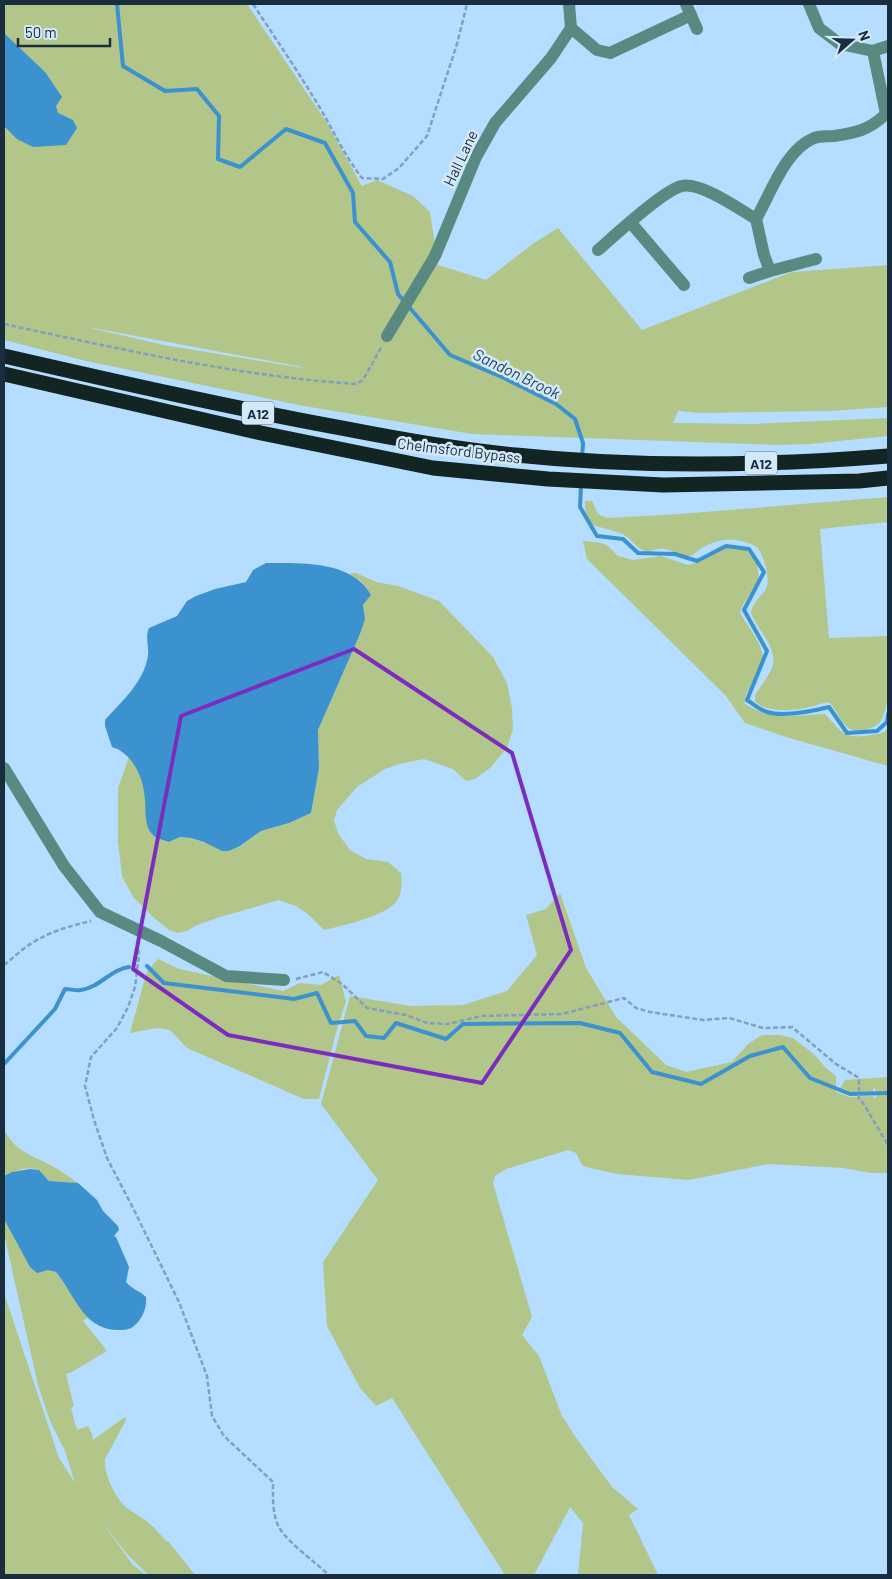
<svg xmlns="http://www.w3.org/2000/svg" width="892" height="1579" font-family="Barlow,sans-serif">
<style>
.green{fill:#b2c689;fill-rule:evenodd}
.water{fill:#3c92cf}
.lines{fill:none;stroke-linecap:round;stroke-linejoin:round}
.stream{stroke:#3c92cf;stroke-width:4}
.path{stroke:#7fa1bd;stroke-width:2.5;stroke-dasharray:5 2.5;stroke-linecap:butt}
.minor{stroke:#588a82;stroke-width:12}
.highway{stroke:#132522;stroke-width:15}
.marked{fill:none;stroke:#7b2cbf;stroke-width:4;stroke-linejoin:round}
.labels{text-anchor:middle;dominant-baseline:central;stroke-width:5;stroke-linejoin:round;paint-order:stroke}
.shield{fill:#d3e8f9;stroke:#506575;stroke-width:1}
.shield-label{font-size:14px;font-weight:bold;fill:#182d3d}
.street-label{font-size:15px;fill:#182d3d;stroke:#d3e8f9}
.water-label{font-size:16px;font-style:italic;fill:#1f425d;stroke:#d3e8f9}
</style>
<rect width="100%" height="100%" fill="#b4ddff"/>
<g class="green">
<path d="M4,4H247L325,120L362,186L377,180L413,196L430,212L438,265L486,280L534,243L558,228L642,330L792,272L888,265V407L830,411L700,413L678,411L673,423L753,424L888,418V436L810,444L775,445L472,434L304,406L86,361L4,340ZM82,326L302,367L303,368L164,345Z"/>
<path d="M888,497V522L820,529L829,638L888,636C888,658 892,702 881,721C878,725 873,728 868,729C861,731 855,732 849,728C840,722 837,711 830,703C823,702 821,704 814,706C798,710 767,715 755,701V695C760,687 768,677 772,668C779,648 757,630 751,613C752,603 761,597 766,589C771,578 764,556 757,547C738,536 717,537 699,550C695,553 692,557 686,556C679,556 672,550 664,549C658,548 652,552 645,551C637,549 632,539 624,535C613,529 602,529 591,524L585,510V501H592L598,514L607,518L680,514Z"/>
<path d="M583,541L602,543L608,546L618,556L633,560L661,556L688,565L698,562L711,552L723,547L745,549L757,559L759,580L744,603L740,612C747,627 761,640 763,657C766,674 743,687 745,704C775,722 792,715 825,714C842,732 844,740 871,735C878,734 884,734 888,728V766L786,737L745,723L726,696L587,559Z"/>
<path d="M356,573L376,582L398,586L439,601L493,657L507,683L512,708L513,729L507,748L490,768L475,779L466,781L453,769L424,759L399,764L385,769L357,787L337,810L334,821L339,835L350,850L366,859L388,862L401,873C402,882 402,891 398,899C391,915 341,926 324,930L309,915L296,906L279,900L220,917L197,925L187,931L178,933L169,930L153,917L133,897L122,876L118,842V788L129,757L136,767L170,842L180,837L191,838L229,851L241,846L261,831L289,823L311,813L319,768L318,730L360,634L365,618L363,605L371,595L361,581L349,574Z"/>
<path d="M560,893L586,968L616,1017L666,1065L686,1072L732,1062L748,1044L762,1035H780L793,1038L815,1055L825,1067L836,1076V1092L850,1097L873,1096L874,1098L877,1097V1095H888V1173H871L843,1168L768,1164L689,1180L617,1174L586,1167L582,1165L576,1153L568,1150L506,1169L495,1176L493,1183L532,1317L522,1335L539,1356L562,1416L577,1439L612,1487L638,1509L629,1515L658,1575H578L583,1523L570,1507L534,1575H505L392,1398L376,1406L360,1388L327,1326L323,1262L378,1180L321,1104L350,996L411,1006L463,1005L507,991L537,955L526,915L546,909Z"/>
<path d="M158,959L179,969L283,991L300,983L321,985L339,975L346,1001L336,1033L319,1099H304L187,1048L170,1030L157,1028L130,1033L147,971Z"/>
<path d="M888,1077V1091L876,1092L875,1088L873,1089V1092L852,1093L839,1090L845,1080Z"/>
<path d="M4,1129C14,1152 35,1156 54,1167C63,1172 70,1178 78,1183L49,1181C46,1178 43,1174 40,1171C31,1164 12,1172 4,1176Z"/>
<path d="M4,1218L48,1270L56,1272L92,1323L87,1318L83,1321L107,1351L72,1372L66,1374L74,1406L71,1408L77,1430L88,1426L92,1434L93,1440L125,1417L126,1420L105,1459C104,1475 115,1498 127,1508C135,1514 143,1518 150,1524C156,1529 161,1536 167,1542L168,1541L195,1575H148L127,1554L101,1521L133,1565L146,1575H4V1293L59,1458L75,1483L65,1451L50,1421L38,1385L4,1234Z"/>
</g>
<g class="water">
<path d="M4,33L45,72L62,97L56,106L58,113L73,120L77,128L66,145L33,147L17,139L4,126Z"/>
<path d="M266,563C300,563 352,560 371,595L363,605L365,619L360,634L318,730L319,768L311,813L289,823L261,831L240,846L229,851H222L204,842L191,838L180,837L169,842C164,840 155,838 152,834C144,825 146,811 145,800C144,779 133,753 112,747L105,726V720C122,701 145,681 148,655C149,646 145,637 149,628L177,616L187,601L196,596L215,589L246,582L253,570Z"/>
<path d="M30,1169L39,1170L49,1181L78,1183L97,1200L103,1211L118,1226L119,1230L114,1236L116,1237L129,1267L126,1282C132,1289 140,1291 146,1297C147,1307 143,1318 135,1325C130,1330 124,1330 117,1330C83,1329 75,1295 56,1272L48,1270L37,1273L30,1267L4,1219V1176L12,1172Z"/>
</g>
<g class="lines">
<g class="stream">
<path d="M117,4L123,66L165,91L197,89L219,116L218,159L240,167L286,129L325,143L353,193L355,222L390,262L398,294L450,355L504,378L556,404L575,419L583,443L582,458"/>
<path d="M581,485L580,507L597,536L623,539L638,553L675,554L697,561L726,546L749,549L764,572L744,610L767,651L747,700C753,704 760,710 767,712C784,717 813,711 829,707L847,733L877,731L887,722L888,714"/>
<path d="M147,966L164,983L294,999L317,993L331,1023L355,1021L366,1036L384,1038L396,1023L446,1039L463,1024L580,1023L620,1033L652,1072L701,1084L750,1056L783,1047L810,1078L850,1094L888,1093"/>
<path d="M4,1064L55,1009L65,989C70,989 76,991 81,990C99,988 111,969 129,967"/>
</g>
<g class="path">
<path d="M253,4C276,39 299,73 320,108C334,132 345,156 362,178L383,179L399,168L427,136L457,44L467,4"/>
<path d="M4,324C120,349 237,376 356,384L363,380L382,346"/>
<path d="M137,942L139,955L135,987L128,1007L117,1028L91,1057L85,1086L94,1120L107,1158L134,1210L179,1302L207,1376L212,1416L224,1436L273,1482C273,1497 272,1516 280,1529C288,1542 317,1564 329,1575"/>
<path d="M4,965C13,958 22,949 32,943C51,931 70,926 91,921"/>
<path d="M296,979L323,972L342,984L367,1008L406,1015L427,1023L448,1024L481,1016L562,1014L624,998L636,1008L650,1012L703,1020L729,1018L763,1028L792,1027L836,1064L859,1078V1099L863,1103L888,1145"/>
</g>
<g class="minor">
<path d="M686,4L697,29"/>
<path d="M809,4L819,28L840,44L873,51L888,46"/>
<path d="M571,28L597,50L610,53L691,15"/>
<path d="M756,219L764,255L770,271"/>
<path d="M631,223L684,285"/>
<path d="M598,250C614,236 665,189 682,186C701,182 739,209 756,219C771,193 785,150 814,138C820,136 828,136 834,136C856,133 869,130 886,114L873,51"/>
<path d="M749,278L770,271L816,259"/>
<path d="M387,336L435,256L476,157L495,123L551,58L571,28L569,4"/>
<path d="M4,768L64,866L100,912L161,941L226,976L284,980"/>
</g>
<g class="highway">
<path d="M4,356C118,382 232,408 347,429C403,440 459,450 516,455C639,468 765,466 888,456"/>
<path d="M4,374L261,433L433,468L548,479L663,485L859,481L888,478"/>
</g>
</g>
<path class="marked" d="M354,649L512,753L571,950L482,1083L228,1035L133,969L181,716Z"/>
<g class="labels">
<g class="shield">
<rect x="242" y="401.5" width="32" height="23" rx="4"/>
<rect x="745" y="451.5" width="32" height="23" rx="4"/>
</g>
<g class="shield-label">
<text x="258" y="413">A12</text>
<text x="761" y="463">A12</text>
</g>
<g class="street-label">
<text transform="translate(460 158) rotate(-65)">Hall Lane</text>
<text transform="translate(459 450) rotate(7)">Chelmsford Bypass</text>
</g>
<g class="water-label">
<text transform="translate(517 373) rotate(26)">Sandon Brook</text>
</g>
</g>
<rect width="892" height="1579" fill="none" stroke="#182d3d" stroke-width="10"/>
<g transform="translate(852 40) rotate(70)" stroke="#d3e8f9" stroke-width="4" paint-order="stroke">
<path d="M0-4L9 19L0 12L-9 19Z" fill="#182d3d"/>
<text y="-8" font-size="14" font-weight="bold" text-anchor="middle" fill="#182d3d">N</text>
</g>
<path d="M18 38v8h92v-8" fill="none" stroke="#182d3d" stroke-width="2.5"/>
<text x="25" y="38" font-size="15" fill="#182d3d" stroke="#d3e8f9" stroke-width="4" paint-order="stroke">50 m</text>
</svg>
